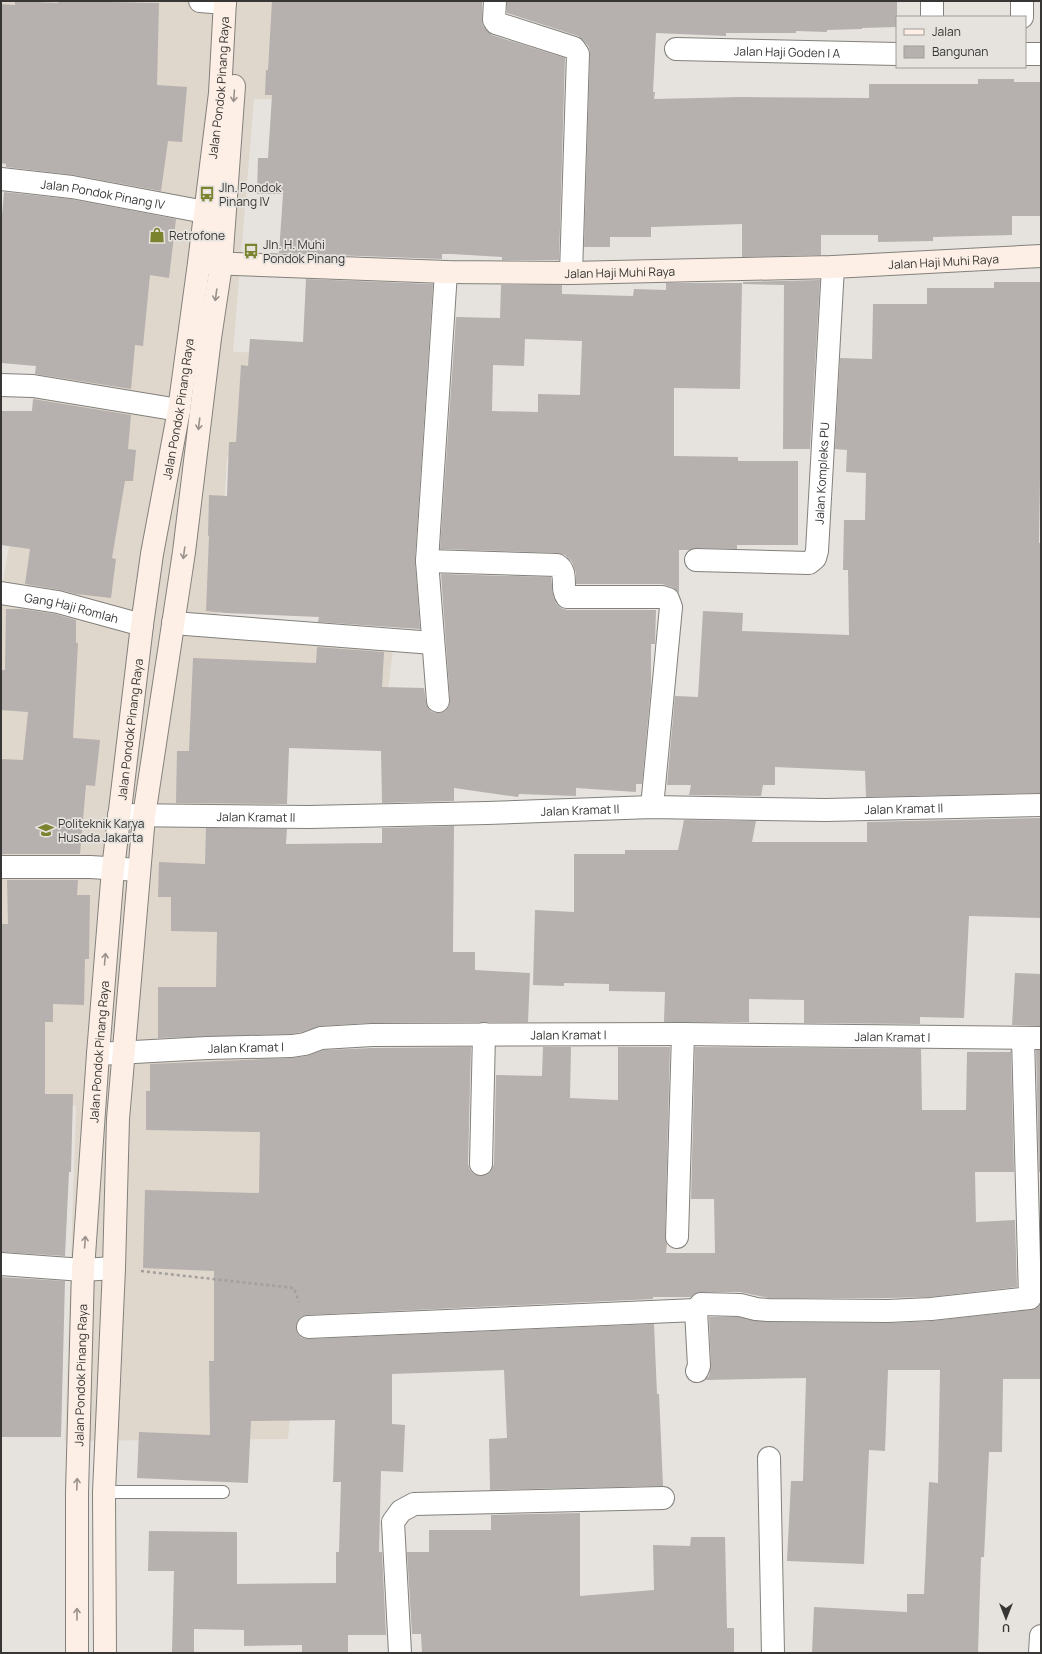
<svg xmlns="http://www.w3.org/2000/svg" width="1042" height="1654" font-family="Manrope,sans-serif">
<style>
.built{fill:#dfd7cc}
.building{fill:#b6b0ae;fill-rule:evenodd}
.lines{fill:none;stroke-linecap:round;stroke-linejoin:round}
.lane-casing{stroke:#83807c;stroke-width:14}
.street-casing{stroke:#83807c;stroke-width:24}
.secondary-casing{stroke:#83807c;stroke-width:24}
.path{stroke:#a29f9c;stroke-width:2.5;stroke-dasharray:3 3;stroke-linecap:butt}
.lane{stroke:#fff;stroke-width:12}
.street{stroke:#fff;stroke-width:22}
.secondary{stroke:#fdefe5;stroke-width:22}
.oneway{stroke:#9a928c}
.labels{text-anchor:middle;dominant-baseline:central;stroke-width:3.5;stroke-linejoin:round;paint-order:stroke}
.street-label{font-size:12px;fill:#373634;stroke:#e6e3de}
.poi-label{font-size:12px;fill:#373634;stroke:#e6e3de;text-anchor:start}
</style>
<rect width="100%" height="100%" fill="#e6e3de"/>
<path class="built" d="M1,1H381L383,99H254L233,352L359,355L356,452L227,457L217,634L393,650L383,728L288,731L259,916L338,929L288,1439L65,1441L76,1106L1,1102V593L57,264L83,3L1,5Z"/>
<g class="building">
<path d="M15,1L58,3V1L159,3L157,85L187,87L182,142L168,141L161,191L74,175L6,167V164L1,163V4L15,5Z"/>
<path d="M272,1H482V19L483,26L492,35L565,58L559,260H502V257L452,254H442V259L279,253L283,194H257L258,158H268L272,95H265L266,70H268Z"/>
<path d="M507,1H897V27L862,28V29L827,30V32L796,31V33H726V36L656,33L653,92H655L654,99L742,97L869,98V84H978V79H1014V82H1041V216H1012V235L933,237V241L878,242V235H821V255L742,257V224L651,227V237H610V247H584L590,54L589,47L584,41L578,36L507,13Z"/>
<path d="M4,192L70,199L176,219L169,278L150,275L143,346L135,345L131,389L35,374L36,366L1,363V227Z"/>
<path d="M306,279L433,284L415,560L420,629L318,622L319,617L226,613L206,611L209,536H208L209,495L227,496L229,442H236L241,365L248,366L250,339L303,342Z"/>
<path d="M820,280L810,449H783L784,285L743,284V282Z"/>
<path d="M994,282H1041V479H1040L1039,543H1041V793L866,797L865,771L775,767V785H763L761,796L689,795L691,785H667L675,696L698,697L703,611L743,613L742,631L849,635L848,570H843L844,520H865L866,473L846,472L847,450L835,449L840,358L872,359L873,304H927V288H994Z"/>
<path d="M666,283H742L740,389L674,388V456L738,457V461H798V545H737V549L696,548L689,550H679V593L672,587L662,584H576V573L572,562L565,555L558,553L440,549L456,317L500,318L501,285H562V294L633,296L634,289L666,290ZM525,339L582,341L580,395L538,394V412L492,411L493,365L524,366Z"/>
<path d="M33,399L131,415L128,449L136,450L133,481H125L112,558L116,559L111,598L76,594L60,590L25,584L30,549L1,545V411H32Z"/>
<path d="M441,574L551,577L553,596L556,603L561,608L567,610H656L655,644H651V687L642,784H636V792L576,788V796L519,794L518,797L454,788V801L382,803L381,751L289,748L287,804L176,803L177,751H189L193,658L316,663L317,647L384,652L382,687L424,688L426,702L428,708L432,712L439,713L445,711L449,706L450,700Z"/>
<path d="M6,609H22L55,614L76,620V643H78L73,738L100,740L95,786L86,785L80,854H1V759L23,760L28,712L1,710V670H5Z"/>
<path d="M1041,818V918L969,916L964,1018L920,1017V1024L804,1023V1000L749,999V1022H664L665,992L609,991V984L564,983V986L533,985L535,910L574,912V854H625V850H678L684,820L756,821L752,842H867V822Z"/>
<path d="M454,826L453,952H475V970L530,973L528,1022L371,1023L320,1026L302,1032L291,1034L158,1038V987H216L217,932L171,931V897H158L159,862L205,864L206,828L287,829L286,844L382,843V828Z"/>
<path d="M7,880H78L77,895H90L89,959H85L84,1005L53,1004V1022H45V1094H73L71,1172H69L65,1256L1,1252V924H8Z"/>
<path d="M1015,973L1041,974V1026L1012,1025Z"/>
<path d="M471,1047L468,1164L470,1170L474,1174L481,1176L487,1175L491,1171L494,1164L496,1075L542,1076L543,1047H571L570,1098L618,1100V1047H670L665,1237L667,1244L666,1253H715L714,1199H691L695,1047L921,1049L922,1110H966L967,1052H1010L1011,1050L1014,1172H975L976,1222L1015,1220L1017,1287L930,1297L888,1298H769L740,1292H701L696,1293L691,1297H653V1299L307,1315L302,1316L297,1322L296,1328L298,1334L302,1338L309,1339L654,1324L657,1394H659L663,1486L490,1490L489,1439L507,1438L504,1370L392,1374V1424L405,1425L403,1472L381,1471L379,1552H382L386,1635H348V1653H302V1645L244,1646V1630L194,1629V1653H172L174,1571H148L149,1531L237,1532V1584L336,1583V1552H339L341,1482H333L335,1420L251,1421L248,1483L137,1478L139,1432L210,1435L209,1361H214V1271L143,1268L145,1190L259,1193L260,1132L146,1130V1091H150V1064L292,1058L307,1056L324,1050L372,1048Z"/>
<path d="M1036,1050H1041V1172H1039Z"/>
<path d="M1,1277L65,1281L61,1437H1Z"/>
<path d="M1041,1304V1379H1003L1002,1452H989L984,1557H981L978,1653H812L814,1607L907,1612V1594H924L929,1482L938,1483L940,1370H888L885,1451L869,1450L864,1564L787,1561L791,1481H803L806,1378L705,1380L709,1376L711,1365L709,1317H738L768,1322L889,1323L932,1321L1031,1310L1037,1308Z"/>
<path d="M580,1513V1596L654,1590L653,1545L690,1546L691,1537H725L727,1628H734V1653H422L421,1634H412L407,1552H429V1530H491V1515Z"/>
</g>
<g class="lines">
<defs>
<path id="lane" d="M104,1492H223"/>
<g id="street">
<path d="M200,1L225,3"/>
<path d="M495,1L494,20L496,23L574,48L578,54L571,273"/>
<path d="M1022,1V17"/>
<path d="M932,17V1"/>
<path id="s1" d="M676,49L897,54"/>
<path d="M1025,54H1041"/>
<path id="s2" d="M1,179L72,187L205,212"/>
<path d="M1,385L33,386L179,410"/>
<path id="s3" d="M696,560L809,563L815,558L817,551L833,267"/>
<path d="M427,561L557,565C569,572 560,588 567,597H662L668,599L671,607L652,807"/>
<path id="s4" d="M1,593L58,602L142,625"/>
<path d="M173,623L433,643"/>
<path d="M438,701L427,561L446,272"/>
<path id="s5" d="M119,815L309,817L487,813L652,807L826,810L1041,805"/>
<path d="M1,867H90L139,870"/>
<path id="s6" d="M98,1054L207,1048L292,1046L305,1044L321,1038L372,1035L683,1034L1041,1038"/>
<path d="M481,1164L484,1034"/>
<path d="M677,1237L683,1034"/>
<path d="M1,1264L83,1270L114,1268"/>
<path d="M308,1327L696,1310"/>
<path d="M697,1371L699,1366L696,1310L701,1304L740,1305L756,1309L768,1310L888,1311L931,1309L1030,1298L1023,1038"/>
<path d="M769,1458L773,1653"/>
<path d="M400,1653L393,1522L401,1511L414,1504L663,1498"/>
<path d="M1040,1653L1041,1636"/>
</g>
<g id="secondary">
<path id="s7" d="M207,263L446,272L571,273L833,267L1041,256"/>
<path id="s8" d="M77,1653V1493L83,1270L98,1054L113,869L142,625L152,554L179,410L199,263L220,93L225,1"/>
<path d="M105,1653L104,1492L114,1268L118,1119L144,816L184,552L210,338L221,265L234,86"/>
</g>
</defs>
<use href="#lane" class="lane-casing"/>
<use href="#street" class="street-casing"/>
<use href="#secondary" class="secondary-casing"/>
<path class="path" d="M141,1271L294,1288L299,1302"/>
<use href="#lane" class="lane"/>
<use href="#street" class="street"/>
<use href="#secondary" class="secondary"/>
</g>
<defs><path id="oneway-shaft" d="M-6 0H5M1.5-3L5.5 0L1.5 3" fill="none" stroke-width="1.6" stroke-linecap="round" stroke-linejoin="round"/></defs>
<g class="oneway">
<use href="#oneway-shaft" transform="translate(234 96) rotate(94)"/>
<use href="#oneway-shaft" transform="translate(216 295) rotate(98)"/>
<use href="#oneway-shaft" transform="translate(199 424) rotate(97)"/>
<use href="#oneway-shaft" transform="translate(184 553) rotate(98)"/>
<use href="#oneway-shaft" transform="translate(105 959) rotate(-85)"/>
<use href="#oneway-shaft" transform="translate(85 1242) rotate(-86)"/>
<use href="#oneway-shaft" transform="translate(77 1484) rotate(-88)"/>
<use href="#oneway-shaft" transform="translate(77 1614) rotate(-90)"/>
</g>
<defs>
<symbol id="bus-bare" viewBox="-9 -9 18 18"><path d="M-5-6H5V4H4V6H2V4H-2V6H-4V4H-5ZM-3.5-4V0h7V-4ZM-3.5 1.2v1.5H-2V1.2ZM2 1.2v1.5H3.5V1.2Z" fill="#7b832f" stroke="#e6e3de" stroke-width="2.5" paint-order="stroke"/></symbol>
<symbol id="shop-bare" viewBox="-9 -9 18 18"><path d="M-5-2.5h2.3a2.7 3.5 0 0 1 5.4 0H5L5.5 6h-11ZM-1.5-2.5h3a1.5 2.3 0 0 0-3 0Z" fill="#7b832f" stroke="#e6e3de" stroke-width="2.5" paint-order="stroke"/></symbol>
<symbol id="university-bare" viewBox="-9 -9 18 18"><path d="M0-5L7-2L0 1L-7-2ZM-4 1L0 2.5L4 1V4Q0 6-4 4Z" fill="#7b832f" stroke="#e6e3de" stroke-width="2.5" paint-order="stroke"/></symbol>
</defs>
<g fill-rule="evenodd">
<use href="#bus-bare" x="196" y="183" width="22" height="22"/>
<use href="#shop-bare" x="146" y="224" width="22" height="22"/>
<use href="#bus-bare" x="240" y="240" width="22" height="22"/>
<use href="#university-bare" x="35" y="819" width="22" height="22"/>
</g>
<g class="labels">
<g class="street-label">
<text stroke="none"><textPath href="#s1" startOffset="111">Jalan Haji Goden I A</textPath></text>
<text stroke="none"><textPath href="#s8" startOffset="1574">Jalan Pondok Pinang Raya</textPath></text>
<text stroke="none"><textPath href="#s2" startOffset="103">Jalan Pondok Pinang IV</textPath></text>
<text stroke="none"><textPath href="#s7" startOffset="737">Jalan Haji Muhi Raya</textPath></text>
<text stroke="none"><textPath href="#s7" startOffset="413">Jalan Haji Muhi Raya</textPath></text>
<text stroke="none"><textPath href="#s8" startOffset="1250">Jalan Pondok Pinang Raya</textPath></text>
<text stroke="none"><textPath href="#s3" startOffset="206">Jalan Kompleks PU</textPath></text>
<text stroke="none"><textPath href="#s4" startOffset="72">Gang Haji Romlah</textPath></text>
<text stroke="none"><textPath href="#s8" startOffset="926">Jalan Pondok Pinang Raya</textPath></text>
<text stroke="none"><textPath href="#s5" startOffset="785">Jalan Kramat II</textPath></text>
<text stroke="none"><textPath href="#s5" startOffset="461">Jalan Kramat II</textPath></text>
<text stroke="none"><textPath href="#s5" startOffset="137">Jalan Kramat II</textPath></text>
<text stroke="none"><textPath href="#s6" startOffset="472">Jalan Kramat I</textPath></text>
<text stroke="none"><textPath href="#s6" startOffset="796">Jalan Kramat I</textPath></text>
<text stroke="none"><textPath href="#s6" startOffset="148">Jalan Kramat I</textPath></text>
<text stroke="none"><textPath href="#s8" startOffset="602">Jalan Pondok Pinang Raya</textPath></text>
<text stroke="none"><textPath href="#s8" startOffset="278">Jalan Pondok Pinang Raya</textPath></text>
</g>
<g class="poi-label">
<text x="219" y="187">Jln. Pondok<tspan x="219" dy="14">Pinang IV</tspan></text>
<text x="169" y="235">Retrofone</text>
<text x="263" y="244">Jln. H. Muhi<tspan x="263" dy="14">Pondok Pinang</tspan></text>
<text x="58" y="823">Politeknik Karya<tspan x="58" dy="14">Husada Jakarta</tspan></text>
</g>
</g>
<rect width="1042" height="1654" fill="none" stroke="#373634" stroke-width="4"/>
<rect x="896" y="16" width="130" height="52" fill="#e6e3de" stroke="#a09e9a"/>
<rect x="904" y="29" width="20" height="6" fill="#fdefe5" stroke="#a09e9a"/>
<text x="932" y="36" font-size="12" fill="#373634">Jalan</text>
<rect x="904" y="46" width="20" height="12" fill="#b6b0ae" stroke="#a09e9a"/>
<text x="932" y="56" font-size="12" fill="#373634">Bangunan</text>
<g transform="translate(1006 1618) rotate(180)" stroke="#e6e3de" stroke-width="3" paint-order="stroke">
<path d="M0-3L7 15L0 10L-7 15Z" fill="#373634"/>
<text y="-6" font-size="11" font-weight="bold" text-anchor="middle" fill="#373634">U</text>
</g>
</svg>
